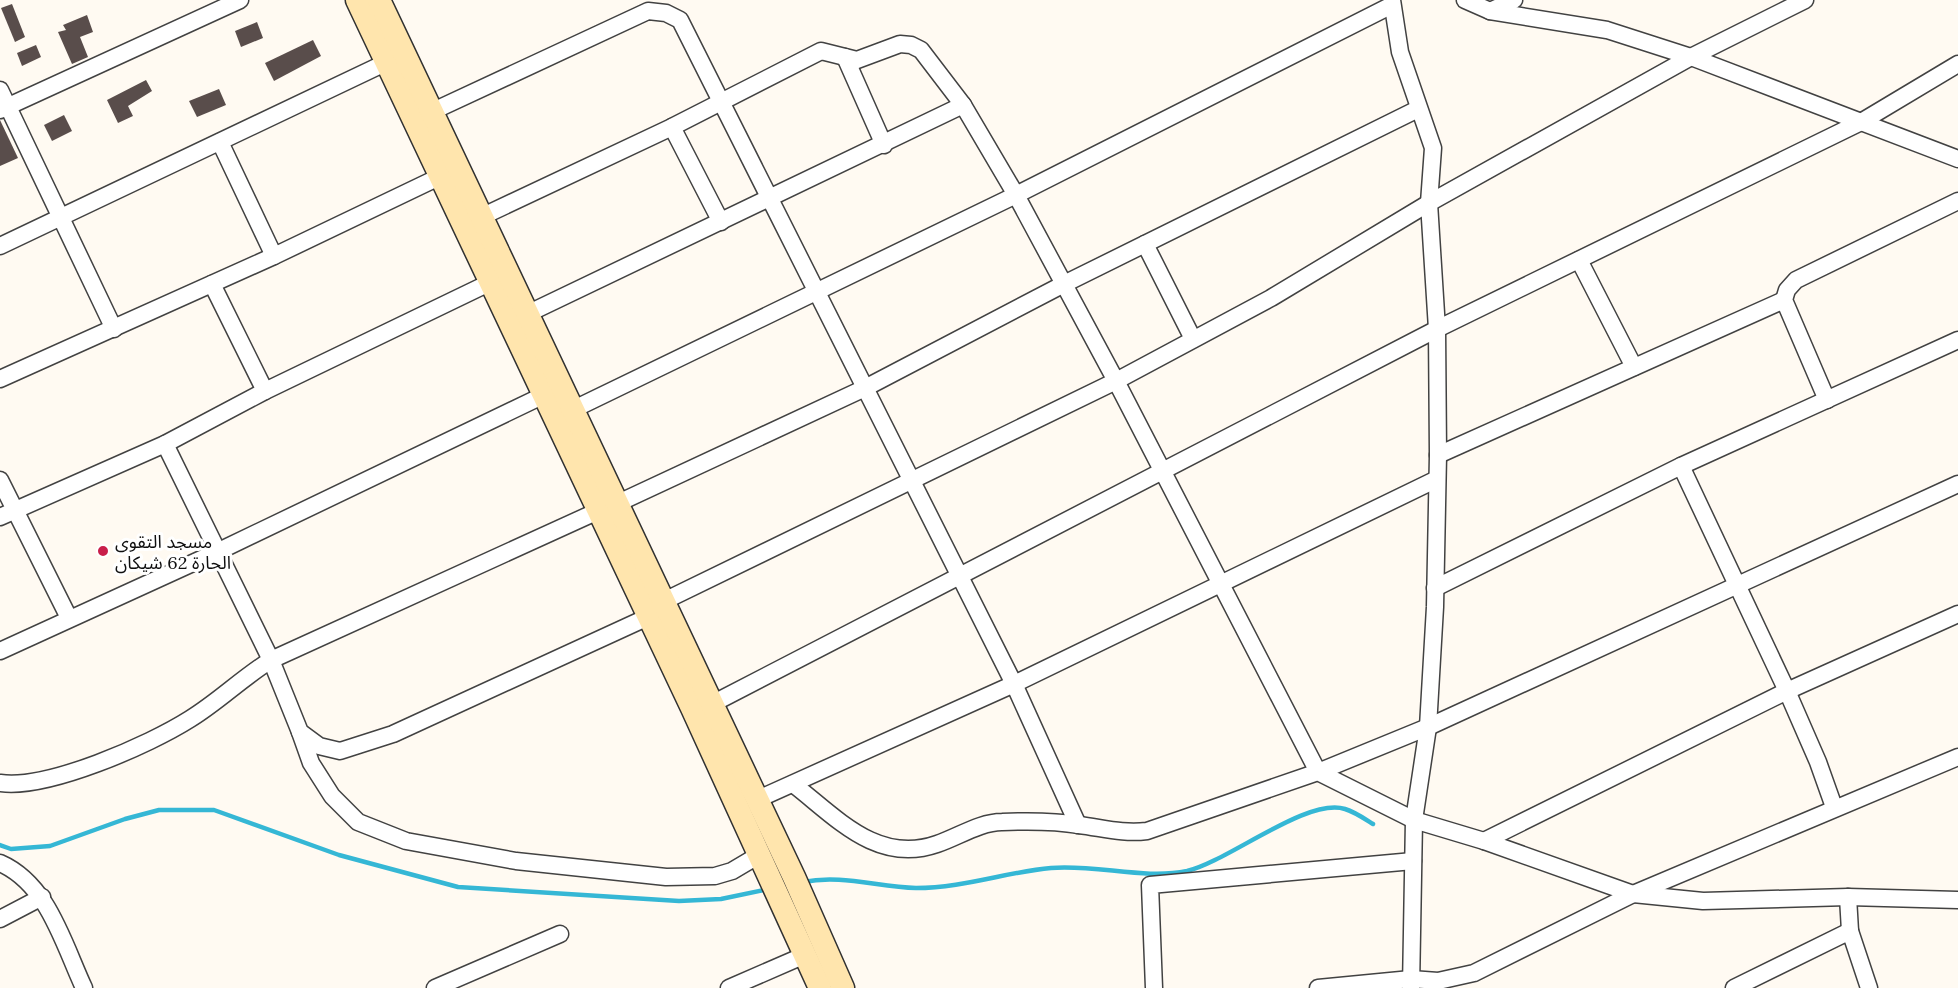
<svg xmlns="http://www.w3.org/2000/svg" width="1958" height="988" font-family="Lora,'Noto Sans Arabic',serif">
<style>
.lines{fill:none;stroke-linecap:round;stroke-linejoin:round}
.stream{stroke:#35b7d5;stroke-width:4.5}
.building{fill:#594d4b}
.minor-casing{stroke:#424242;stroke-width:19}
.secondary-casing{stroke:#313131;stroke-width:25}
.minor{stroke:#fff;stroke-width:16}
.secondary{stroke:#ffe5ad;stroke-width:22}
.poi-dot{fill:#c91e4a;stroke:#fff;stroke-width:2}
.labels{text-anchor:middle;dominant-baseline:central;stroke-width:6;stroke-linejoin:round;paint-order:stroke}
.poi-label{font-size:18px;fill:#0f0f0f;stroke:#fff;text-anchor:start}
</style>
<rect width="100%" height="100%" fill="#fffaf2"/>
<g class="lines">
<g class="stream">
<path d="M0,845L11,849L50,846L125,819L159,810H214L339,855L458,887L679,901L721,899L769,889"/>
<path d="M803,882C841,874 878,887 916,888C963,888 1006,872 1051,868C1096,864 1144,880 1187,871C1229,861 1307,797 1345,809C1355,812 1365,819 1373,824"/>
</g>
</g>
<g class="building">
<path d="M12,4L25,37L15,42L1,8Z"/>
<path d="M87,15L93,32L80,37L88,57L72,64L58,32L66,30L63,25Z"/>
<path d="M257,22L263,38L241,47L235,31Z"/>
<path d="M313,40L321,56L274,81L265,63Z"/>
<path d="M36,45L41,57L22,66L17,53Z"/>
<path d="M146,80L152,91L128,106L133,116L118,123L107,100Z"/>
<path d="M219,89L226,105L197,117L189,101Z"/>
<path d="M64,115L72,131L52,141L44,125Z"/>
<path d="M0,120L18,158L0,166Z"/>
</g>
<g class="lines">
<defs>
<g id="minor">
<path d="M1392,0L1400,52L1433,148L1429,203L1437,329L1438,455L1435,607L1428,727L1414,820L1411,988"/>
<path d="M1465,0L1490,11L1607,30L1691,57L1958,159"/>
<path d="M1490,11L1514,0"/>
<path d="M845,57L884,145"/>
<path d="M0,90L114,329"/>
<path d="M0,110L240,0"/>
<path d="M431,112L648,11L666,13L680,20L1014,684L1078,825"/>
<path d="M672,127L721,222"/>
<path d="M220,142L274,256"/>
<path d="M481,217L672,127L821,51L857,60L900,44L911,45L921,50L963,105L1016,195L1116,381L1318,772L1428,727L1958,484"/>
<path d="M1145,244L1193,339"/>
<path d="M0,246L385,63"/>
<path d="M1579,260L1634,367"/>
<path d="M212,284L265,391"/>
<path d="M527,314L963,105"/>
<path d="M0,379L274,256L439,177"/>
<path d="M1827,400L1784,300L1787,290L1796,280L1958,201"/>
<path d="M572,410L1016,195L1392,5"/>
<path d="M165,444L271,660L300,732L319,746L340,751L393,734L648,617"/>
<path d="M1438,455L1784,300"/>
<path d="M1681,466L1787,691L1818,762L1834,807"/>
<path d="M0,480L69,618"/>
<path d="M616,504L865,388L1064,284L1418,109"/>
<path d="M0,517L165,444L265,391L489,283"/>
<path d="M1435,588L1681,466L1958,340"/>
<path d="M662,602L1116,381L1271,298L1429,203L1691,57L1805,0"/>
<path d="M0,651L219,551L542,396"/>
<path d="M710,705L1437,329L1861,122L1958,64"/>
<path d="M300,732L311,763L332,796L358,822L406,841L516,861L666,877L715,876L732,871L759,855"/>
<path d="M0,783C47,790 149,745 190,719C218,702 242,678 271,660L598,511"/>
<path d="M793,784C836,817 877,865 937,844C958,837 980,822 1002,822C1027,821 1055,821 1079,825C1103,828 1123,834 1147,831L1318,772L1414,820L1484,841L1633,894L1703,901L1848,897L1958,900"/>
<path d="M756,800L1014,684L1437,479"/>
<path d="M1484,841L1787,691L1958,614"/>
<path d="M0,863C48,884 63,943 84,988"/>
<path d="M1848,897L1850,931"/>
<path d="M0,919L42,897"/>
<path d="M435,988L560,934"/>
<path d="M729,988L805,955"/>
<path d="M1154,988L1150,885L1413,861"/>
<path d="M1318,988L1411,979L1438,981L1474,973L1633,894L1958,757"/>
<path d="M1734,988L1850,931L1869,988"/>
</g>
<g id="secondary">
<path d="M357,0L692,708L820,988"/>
<path d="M379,0L794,877L843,988"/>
</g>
</defs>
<use href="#minor" class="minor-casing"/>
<use href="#secondary" class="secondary-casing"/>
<use href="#minor" class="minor"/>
<use href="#secondary" class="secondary"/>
</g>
<circle class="poi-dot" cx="103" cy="551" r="6"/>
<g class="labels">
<g class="poi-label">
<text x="115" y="541">مسجد التقوى<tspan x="115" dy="21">الحارة 62 شيكان</tspan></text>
</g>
</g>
</svg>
